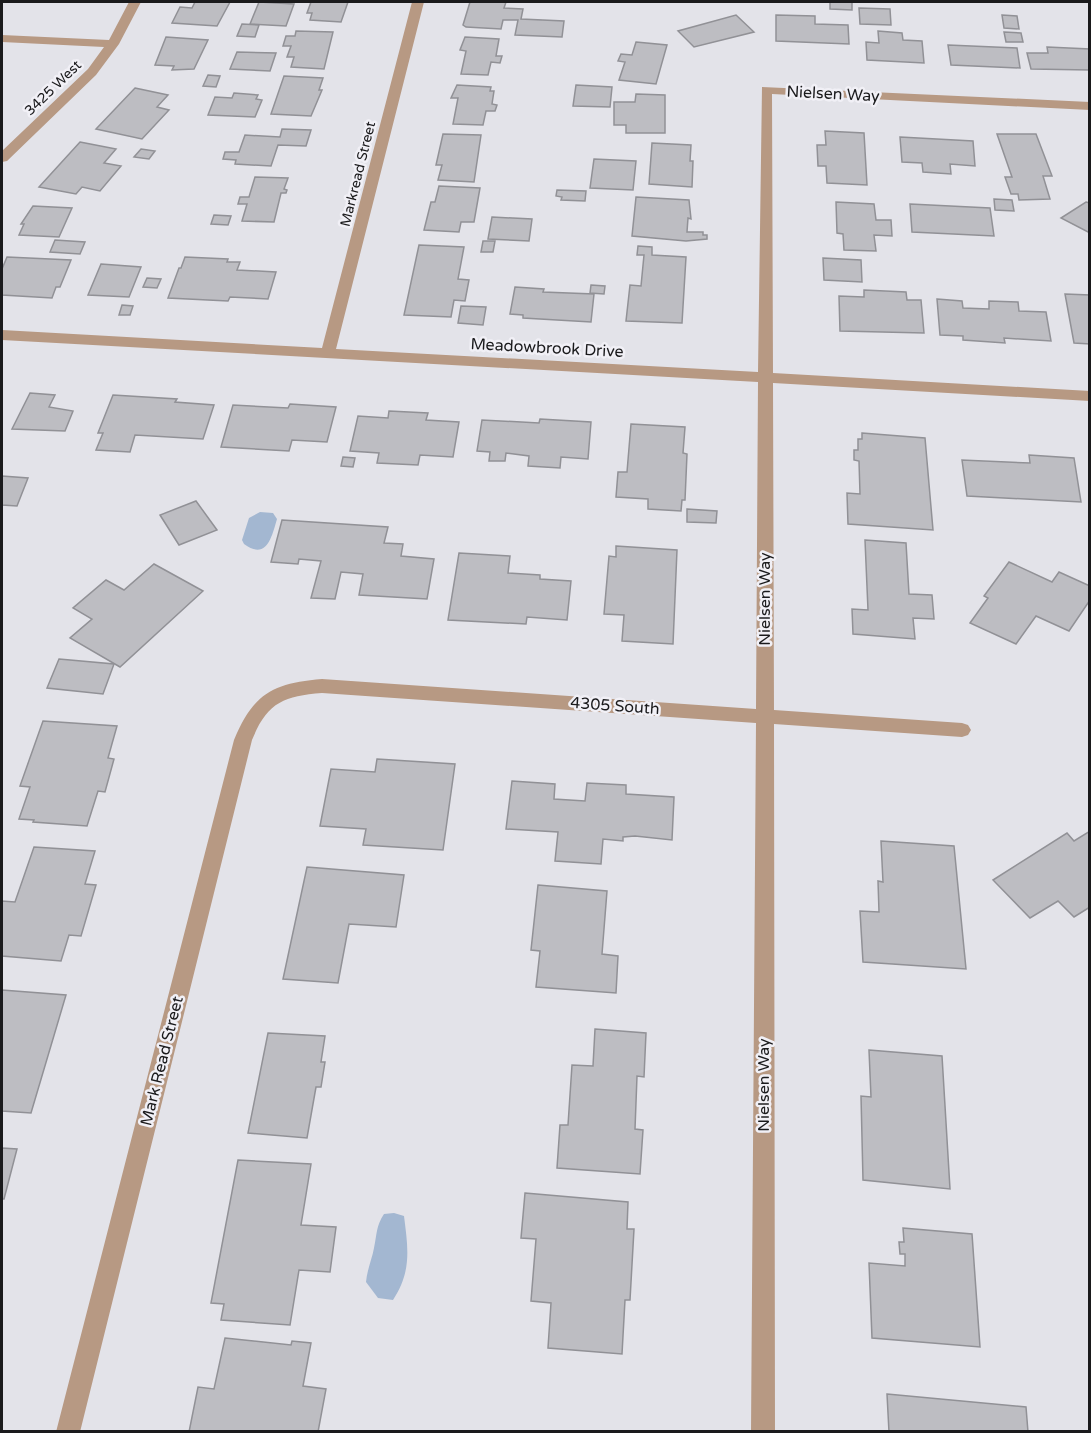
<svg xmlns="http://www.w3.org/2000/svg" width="1091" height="1433" font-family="'Varela Round',sans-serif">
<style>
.water{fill:#a3b7d1}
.building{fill:#bdbdc2;stroke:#919196;stroke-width:1.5}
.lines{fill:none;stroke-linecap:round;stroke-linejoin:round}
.minor{fill:#b79983;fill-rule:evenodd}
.labels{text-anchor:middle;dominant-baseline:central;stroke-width:5;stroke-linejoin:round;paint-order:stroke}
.far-street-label{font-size:14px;fill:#1a1a1c;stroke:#f1f0f6}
.street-label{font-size:16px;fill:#1a1a1c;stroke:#f1f0f6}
</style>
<rect width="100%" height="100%" fill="#e3e3e9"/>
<g class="water">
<path d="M260,512L273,513L277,519C272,536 267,561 244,544L242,540L249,518Z"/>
<path d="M394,1213L404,1216C408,1248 412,1271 393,1300L378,1298L366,1282C367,1270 372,1259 374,1248C377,1234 376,1226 384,1214Z"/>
</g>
<g class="building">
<path d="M195,2H230L217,26L172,23L180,7L192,8Z"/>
<path d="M259,2L294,4L286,26L250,24Z"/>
<path d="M311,2H348L341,22L310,20L312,13H307Z"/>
<path d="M470,2H506L504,8L523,9L521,19L564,21L562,37L515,35L518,20H503L501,29L466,27L463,25Z"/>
<path d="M830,2H852V10L830,9Z"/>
<path d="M859,8L890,9L891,25L860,24Z"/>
<path d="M736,15L754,32L694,47L678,31Z"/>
<path d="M776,15L815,16V24L848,25L849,44L776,41Z"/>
<path d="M1002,15L1017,16L1019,29L1004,28Z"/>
<path d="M242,24L259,25L255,37L237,36Z"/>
<path d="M296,31L333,32L324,69L291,67L294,57H287L291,46H283L286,36H295Z"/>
<path d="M878,31L902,33L903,40L922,41L924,63L867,60L866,42L879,43Z"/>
<path d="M1004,32L1021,33L1023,42H1006Z"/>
<path d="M166,37L208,40L194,69L172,70L174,66L155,65Z"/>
<path d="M465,37L499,39L496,56H502L500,63L491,62L488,75L461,74L466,51L460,50Z"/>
<path d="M636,42L667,45L656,84L619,80L625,62L618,61L621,54L632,55Z"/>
<path d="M948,45L1017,48L1020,68L951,65Z"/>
<path d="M1047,47L1090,49V70L1031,69L1027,53H1048Z"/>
<path d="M237,52L276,53L270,71L230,69Z"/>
<path d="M208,75L220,76L216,87L203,86Z"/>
<path d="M284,76L323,78L319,90H322L311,116L271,114Z"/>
<path d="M457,85L491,87L490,91H494L492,104L497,105L495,111H486L483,125L453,124L458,98H451Z"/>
<path d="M576,85L612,87L610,107L573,106Z"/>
<path d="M135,88L168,95L157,107L169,110L142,139L96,129Z"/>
<path d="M234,93L258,95L256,99L262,100L255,117L208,115L215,97L232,98Z"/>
<path d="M636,94L665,95V133H626V125H614V102H635Z"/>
<path d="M282,129L311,130L306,146L278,145L271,166L235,164L236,160L223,159L225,152H239L245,135L280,137Z"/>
<path d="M825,131L864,133L867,185L827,183L826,166H818L817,145H826Z"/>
<path d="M443,134L481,135L474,182L438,180L442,165H436Z"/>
<path d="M997,134H1036L1052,176H1043L1050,199L1019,200L1018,194H1011L1005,177H1012Z"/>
<path d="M900,137L973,141L975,166L950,164L951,174L923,172L922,163L902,162Z"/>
<path d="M80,142L116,149L104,163L121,166L100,191L82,187L76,194L39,187Z"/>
<path d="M652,143L691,145L690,161H693L692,187L649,184Z"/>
<path d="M141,149L155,151L149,159L134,157Z"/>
<path d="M594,159L636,161L633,190L590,188Z"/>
<path d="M255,177L288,178L284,189L287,190L286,193H281L274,222L242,221L247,204H238L240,197H249Z"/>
<path d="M439,186L480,188L474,222H461L459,232L424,230L431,202H435Z"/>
<path d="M557,190L586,191L585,201L561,200L562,197L556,196Z"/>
<path d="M636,197L689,200L691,219L688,218L687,232H703V235H707V239L686,241L632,236Z"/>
<path d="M994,199L1012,200L1014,211L995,210Z"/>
<path d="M836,202L874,204L876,220H891L892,236L874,235L876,251L844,250L843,234L837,233Z"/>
<path d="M1086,202L1090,203V233L1061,218Z"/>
<path d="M910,204L990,208L994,236L912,232Z"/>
<path d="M33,206L72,208L59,237L19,235L24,224H21Z"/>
<path d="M214,215L231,216L228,225L211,224Z"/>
<path d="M492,217L532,219L529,241L488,239Z"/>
<path d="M55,240L85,242L80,254L50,252Z"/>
<path d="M483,241H495L493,252H481Z"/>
<path d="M419,245L464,247L458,279L469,280L465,301L454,300L451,317L404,315Z"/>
<path d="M638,246L652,247V255L686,257L682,323L626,321L630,285L641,286L644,255H637Z"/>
<path d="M7,257L71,260L60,287H56L52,298L2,295V269Z"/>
<path d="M185,257L228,259L227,262H240L237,270L276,272L268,299L230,297L228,301L168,298L179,268H181Z"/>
<path d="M823,258L861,260L862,282L824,280Z"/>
<path d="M101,264L141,267L129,297L88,295Z"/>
<path d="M147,278L161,279L157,288L143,287Z"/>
<path d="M591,285L605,286L604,294L590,293Z"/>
<path d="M515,287L544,289L543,292L594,294L591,322L523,318V315L510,314Z"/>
<path d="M864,290L906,292L907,300H921L924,333L840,331L839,296L864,297Z"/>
<path d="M1065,294L1090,295V344L1074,343Z"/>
<path d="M937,299L962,301L963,308L989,309V301L1018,302L1019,311L1046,312L1051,341L1004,338L1005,343L963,340V336L940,335Z"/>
<path d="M122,305L133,306L130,315H119Z"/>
<path d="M461,306L486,307L483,325L458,323Z"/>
<path d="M30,393L55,395L49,407L73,411L65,431L12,429Z"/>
<path d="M113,395L177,399L175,402L214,405L203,439L135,435L130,452L96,450L103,433H98Z"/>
<path d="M290,404L336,407L327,442L292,440L289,451L221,447L233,405L288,408Z"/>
<path d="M389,411L428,413L426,420L459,422L453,457L420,455L418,465L377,463L379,453L350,451L358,416L388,418Z"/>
<path d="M540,419L591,422L588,459L561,457L560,468L528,466L529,456L506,453L505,461H489L490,452L477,451L482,420L539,423Z"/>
<path d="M631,424L685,427L683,453L687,454L685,500H682L681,511L648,509V499L616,497L618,472H627Z"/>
<path d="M862,433L925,438L933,530L848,524L847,493L860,494L859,461L854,460V450H858V439H862Z"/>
<path d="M1029,455L1074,458L1081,502L967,496L962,460L1030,463Z"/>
<path d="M343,457L355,458L353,467L341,466Z"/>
<path d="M2,476L28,478L17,506L2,505Z"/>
<path d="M196,501L217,530L179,545L160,515Z"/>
<path d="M687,509L717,511L716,523L687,522Z"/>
<path d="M282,520L388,527L384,543L403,544L401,556L434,559L427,599L359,595L363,574L341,572L335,599L311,598L321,561L299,559L298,564L271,562Z"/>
<path d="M865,540L906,543L909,594L932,595L934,619L913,618L915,639L853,634L852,609L868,610Z"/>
<path d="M616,546L677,550L673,644L622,641L624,615L604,614L609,556L616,557Z"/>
<path d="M459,553L510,556L508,573L540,575V579L571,581L567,620L527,617L526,624L448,620Z"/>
<path d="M1009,562L1052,582L1059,572L1090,586V600L1069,631L1036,616L1016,644L970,623L988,598L984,596Z"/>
<path d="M154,564L203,591L120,667L70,638L92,619L73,608L106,580L124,590Z"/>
<path d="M59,659L114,664L103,694L47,688Z"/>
<path d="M43,721L117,726L108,758L114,759L105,792L98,791L87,826L33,822L34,820L19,819L30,787L20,786Z"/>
<path d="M377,759L455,764L443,850L363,845L366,829L320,826L331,769L375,772Z"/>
<path d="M512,781L555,784L554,799L585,801L587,783L626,785V794L674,797L672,840L635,836L623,837V841L603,839L601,864L555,861L558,832L506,829Z"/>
<path d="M1090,831V907L1074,917L1058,901L1030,918L993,880L1067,833L1074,841Z"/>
<path d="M881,841L954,846L966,969L863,962L860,911L879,912L878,881L883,882Z"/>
<path d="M34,847L95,851L85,884L96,885L81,936L69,935L61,961L2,956V901L15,902Z"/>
<path d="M307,867L404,875L396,927L349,924L338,983L283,979Z"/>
<path d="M538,885L607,891L602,954L618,956L616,993L536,987L540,951L531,950Z"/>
<path d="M2,990L66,995L31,1113L2,1111Z"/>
<path d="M595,1029L646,1033L644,1077L637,1076L635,1129L643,1130L640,1174L557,1168L560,1125H568L572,1065L593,1066Z"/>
<path d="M268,1033L325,1036L321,1062H325L321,1087H316L307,1138L248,1133Z"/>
<path d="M869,1050L942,1056L950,1189L863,1180L861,1096L871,1097Z"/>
<path d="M2,1148L17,1149L4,1199H2Z"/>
<path d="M238,1160L311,1164L301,1225L336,1227L330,1272L299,1270L290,1325L221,1320L224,1304L211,1303Z"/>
<path d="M525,1193L628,1202L627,1229H634L630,1300H625L622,1354L548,1348L551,1303L531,1301L536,1239L521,1238Z"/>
<path d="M903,1228L972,1234L980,1347L872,1338L869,1263L905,1266V1254H900L899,1242H904Z"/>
<path d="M225,1338L291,1345L292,1341L311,1343L303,1386L326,1389L318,1432H189L198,1387L214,1389Z"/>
<path d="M887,1394L1026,1407L1028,1432H889Z"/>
</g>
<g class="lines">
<g class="minor">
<path d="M129,2H141L119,44L96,75L7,161L2,162V151L88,69L104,47L2,42V35L109,40Z"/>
<path d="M412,2H424L336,349L758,372L762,87L1090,102V110L772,94L773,373L1090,391V401L773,383L774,710L962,723L968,725L971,730L968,735L962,737L774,724L775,1432H751L756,723L322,693C283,696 267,703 252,740L80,1432H56L234,740C253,694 273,683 322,679L756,709L758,382L2,340V330L322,348Z"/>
</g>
</g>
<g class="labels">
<g class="far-street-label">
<text transform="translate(53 88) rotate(-44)">3425 West</text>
<text transform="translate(358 174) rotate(-76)">Markread Street</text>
</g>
<g class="street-label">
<text transform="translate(833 94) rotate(3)">Nielsen Way</text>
<text transform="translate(547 348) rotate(3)">Meadowbrook Drive</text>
<text transform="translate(765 599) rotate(-90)">Nielsen Way</text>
<text transform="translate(615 706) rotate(4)">4305 South</text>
<text transform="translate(162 1061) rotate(-76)">Mark Read Street</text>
<text transform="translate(764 1085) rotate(-90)">Nielsen Way</text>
</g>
</g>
<rect width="1091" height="1433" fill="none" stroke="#1a1a1c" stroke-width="6"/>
</svg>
